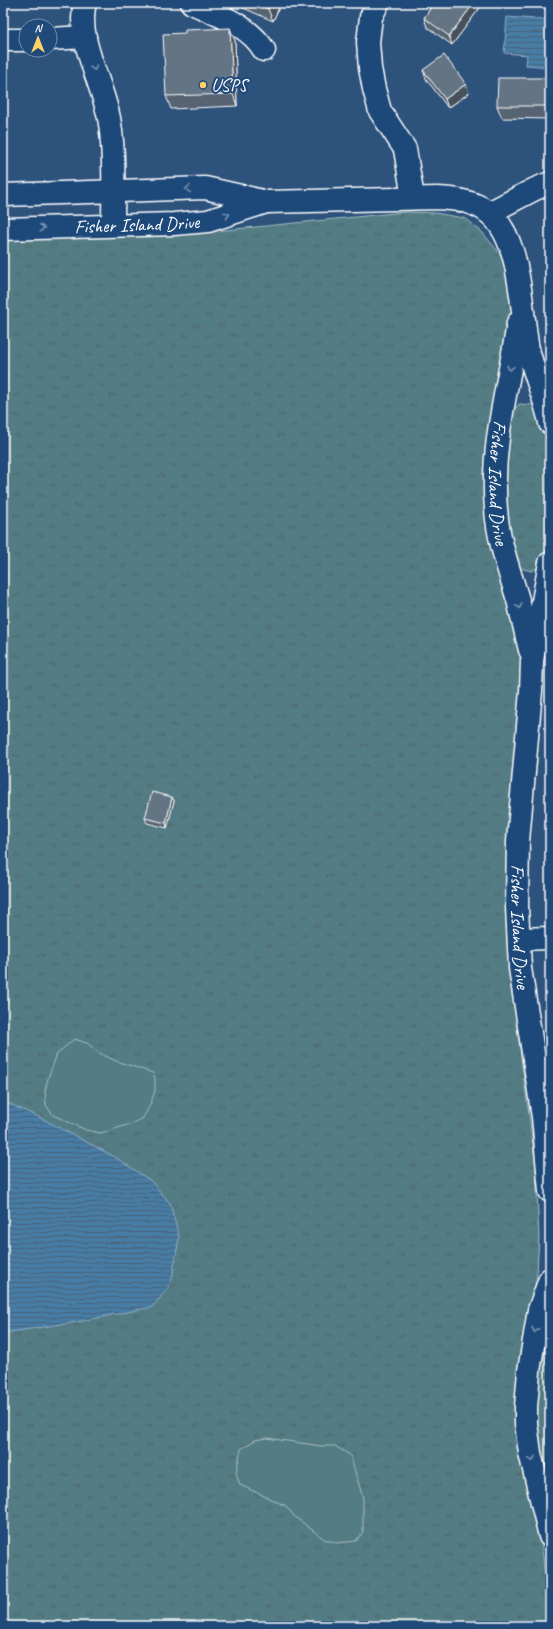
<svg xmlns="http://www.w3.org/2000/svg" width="553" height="1629" font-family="Caveat,sans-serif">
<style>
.grass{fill:url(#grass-tufts);stroke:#a9bec2}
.park{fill:#537c84;stroke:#a9bec2}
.water{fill:url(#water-rules);stroke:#91b0c9}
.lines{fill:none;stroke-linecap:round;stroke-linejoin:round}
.minor-casing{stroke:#fff;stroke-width:25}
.minor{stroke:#1f4a7a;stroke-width:22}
.wall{fill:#566472;stroke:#fff}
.shaded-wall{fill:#46515c;stroke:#fff}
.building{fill:#647484;stroke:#fff}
.oneway{stroke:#7992af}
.poi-dot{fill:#ffd166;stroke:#1f4a7a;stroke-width:1.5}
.labels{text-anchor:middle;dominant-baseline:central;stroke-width:4;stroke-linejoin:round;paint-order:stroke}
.poi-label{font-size:19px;fill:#fff;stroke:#1f4a7a;text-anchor:start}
.street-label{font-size:19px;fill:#fff;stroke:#1f4a7a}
</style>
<defs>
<pattern id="grass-tufts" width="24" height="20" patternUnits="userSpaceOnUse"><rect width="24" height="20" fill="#537c84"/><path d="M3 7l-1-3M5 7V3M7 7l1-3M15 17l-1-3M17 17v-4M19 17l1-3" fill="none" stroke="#506468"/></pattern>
<pattern id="water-rules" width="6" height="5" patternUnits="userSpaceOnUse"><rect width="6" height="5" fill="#477ba5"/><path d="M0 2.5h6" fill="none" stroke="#4a6478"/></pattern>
</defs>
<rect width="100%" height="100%" fill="#2d527c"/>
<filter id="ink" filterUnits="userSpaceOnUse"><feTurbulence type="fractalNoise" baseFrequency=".025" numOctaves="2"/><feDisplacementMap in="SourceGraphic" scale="8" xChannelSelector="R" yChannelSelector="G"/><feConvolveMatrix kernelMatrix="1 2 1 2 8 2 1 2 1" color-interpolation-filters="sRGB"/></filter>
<g filter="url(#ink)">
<g class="grass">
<path d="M405,212L435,213L464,218L482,232L497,250L505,265L512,286V329L492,444L518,623L521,669L509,861V950L518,1034L536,1167L539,1237L537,1272L532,1310L538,1519L548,1596L550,1626H3V239L196,233Z"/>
<path d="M519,404L533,405L541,415L547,433L550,450V547L545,564L531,571L520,568L513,551L506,517L505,462L513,411Z"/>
<path d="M550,1316V1485L541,1457L535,1404Z"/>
</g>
<g class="park">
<path d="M74,1039L87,1043L99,1053L116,1061L153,1073L155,1079V1091L150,1105L143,1118L134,1123L101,1133L86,1130L53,1115L46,1105L45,1091L48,1078L57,1054Z"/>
<path d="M267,1438L321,1446H335L350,1455L363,1498V1532L356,1541L337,1543L324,1539L295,1517L286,1506L240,1485L236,1473L241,1449L255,1440Z"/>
</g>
<g class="water">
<path d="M507,17L550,20V67L526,65L527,55L504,53Z"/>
<path d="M3,1101L41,1118L115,1157L151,1181L170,1203L179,1237L172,1279L167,1290L152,1307L77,1322L3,1333Z"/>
</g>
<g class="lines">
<defs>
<g id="minor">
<path d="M85,3C75,40 105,86 110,124C115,157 113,192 113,225"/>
<path d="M192,3C218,15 249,25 264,50"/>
<path d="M378,3L371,17L368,42L370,68L374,89L380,111L405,149L413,198"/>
<path d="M50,39L85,37"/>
<path d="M3,40H26"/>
<path d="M3,195L205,188L267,202L438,198C453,199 467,200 480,207C523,228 520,309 528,349C534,374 545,398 550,423"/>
<path d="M489,213L535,189L550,183"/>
<path id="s1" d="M3,229L174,224L208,221L266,202"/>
<path id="s2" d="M518,323C509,385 490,446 496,509C498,540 509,570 518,600C522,617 526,634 530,650"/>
<path id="s3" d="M550,563L532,661L531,691L518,841L517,907L520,968L543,1117L550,1191"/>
<path d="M519,939L550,938"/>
<path d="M550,1279L539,1310L529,1371L526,1407V1423L530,1453L550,1536"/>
</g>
</defs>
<use href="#minor" class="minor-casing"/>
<use href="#minor" class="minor"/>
</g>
<g class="wall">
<path d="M232,3H281L273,21Z"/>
<path d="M434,3H481L482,5L452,45L427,27L424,18Z"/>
<path d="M235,41L237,106L171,109L166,96Z"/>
<path d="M423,70L469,93L448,108L426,79Z"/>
<path d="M550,78V119L502,118L497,106Z"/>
<path d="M172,797L174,801L167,828L147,823L145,818Z"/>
</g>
<g class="shaded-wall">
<path d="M271,3H281L273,21L268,9Z"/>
<path d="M474,3H481L482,5L452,45L449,36Z"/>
<path d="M230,28L235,41L237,106L233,94Z"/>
<path d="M466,84L469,93L448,108L445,99Z"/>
<path d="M172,797L174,801L167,828L166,823Z"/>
</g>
<g class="building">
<path d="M255,3H271L268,9Z"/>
<path d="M434,3H474L449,36L424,18Z"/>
<path d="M230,28L233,94L166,96L163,34L185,33V30Z"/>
<path d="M444,55L466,84L445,99L423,70Z"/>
<path d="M498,78H550V106H497Z"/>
<path d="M152,792L172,797L166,823L145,818Z"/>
</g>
<defs><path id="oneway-chevron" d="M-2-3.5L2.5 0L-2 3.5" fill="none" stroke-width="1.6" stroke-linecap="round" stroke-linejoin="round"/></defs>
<g class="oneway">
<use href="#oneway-chevron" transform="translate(94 68) rotate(71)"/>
<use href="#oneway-chevron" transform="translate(188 189) rotate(178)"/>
<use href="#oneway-chevron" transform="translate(227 215) rotate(-18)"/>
<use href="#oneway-chevron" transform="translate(42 228) rotate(-2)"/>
<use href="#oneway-chevron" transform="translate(510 368) rotate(101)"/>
<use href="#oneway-chevron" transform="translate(519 606) rotate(76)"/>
<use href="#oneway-chevron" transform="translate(535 1330) rotate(99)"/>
<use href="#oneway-chevron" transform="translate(532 1459) rotate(77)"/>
</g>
</g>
<circle class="poi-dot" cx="203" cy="85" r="4"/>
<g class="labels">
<g class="poi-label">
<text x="211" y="85">USPS</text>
</g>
<g class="street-label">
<text stroke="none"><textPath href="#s1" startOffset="134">Fisher Island Drive</textPath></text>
<text stroke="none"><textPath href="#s2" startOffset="162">Fisher Island Drive</textPath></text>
<text stroke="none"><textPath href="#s3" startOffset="366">Fisher Island Drive</textPath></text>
</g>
</g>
<rect width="553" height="1629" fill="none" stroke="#1f4a7a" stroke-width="16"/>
<rect x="8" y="8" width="537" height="1613" fill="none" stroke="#fff" stroke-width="1.5" filter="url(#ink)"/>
<g transform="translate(38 38)"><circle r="19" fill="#1f4a7a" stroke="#7992af"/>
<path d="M0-3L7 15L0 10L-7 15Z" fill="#ffd166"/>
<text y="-6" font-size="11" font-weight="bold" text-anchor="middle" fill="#ffffff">N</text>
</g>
</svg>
